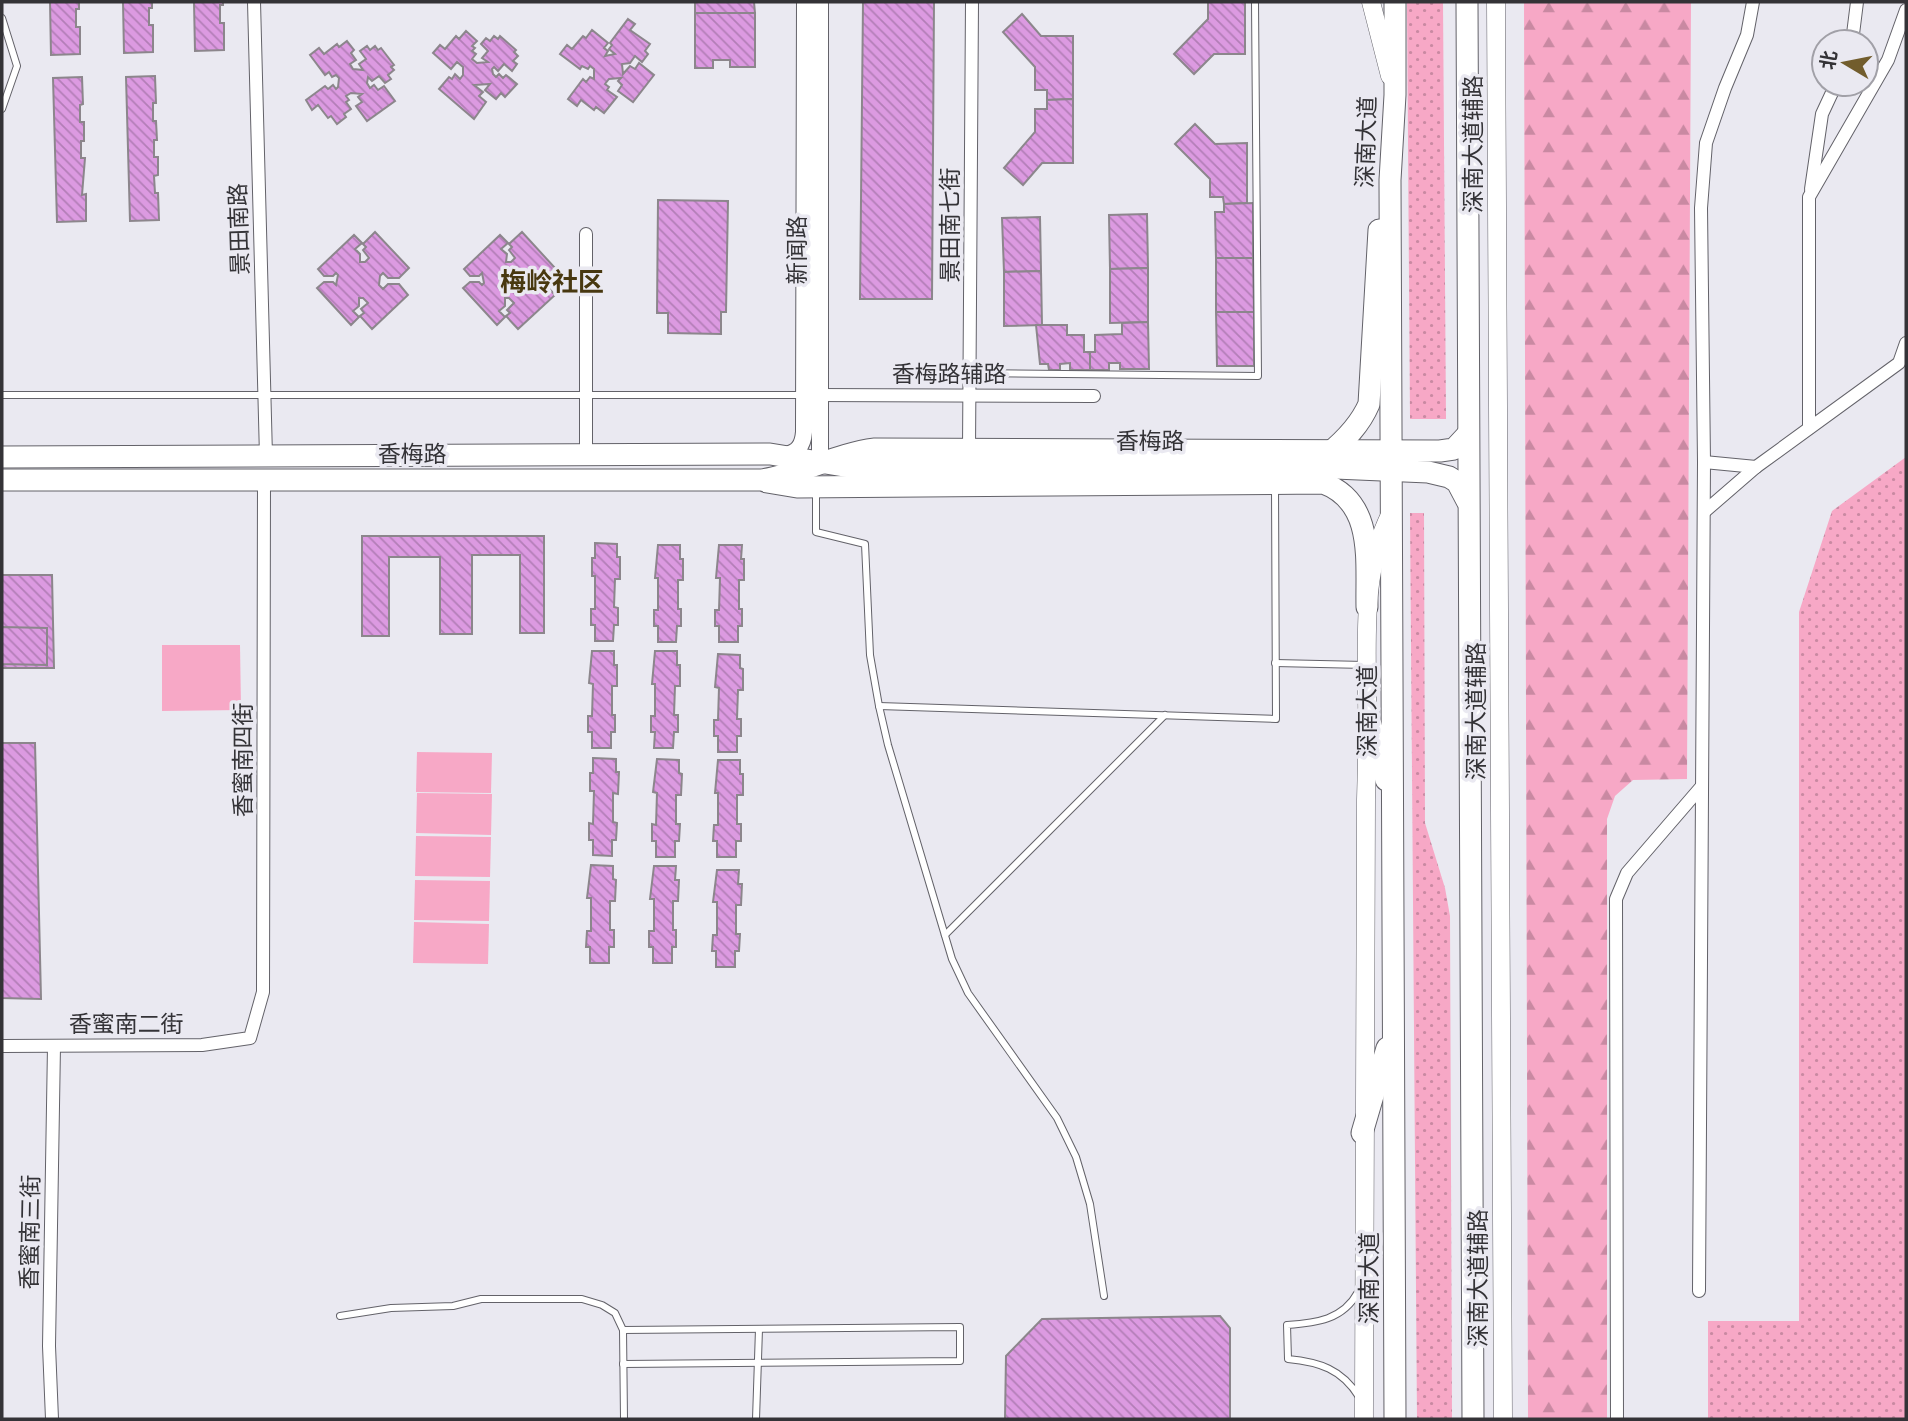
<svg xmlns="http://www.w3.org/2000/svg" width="1908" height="1421" font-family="Inter,'Noto Sans SC',sans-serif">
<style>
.grass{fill:url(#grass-dots)}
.forest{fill:url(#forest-firs)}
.pitch{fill:#f7a8c6}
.building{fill:url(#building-back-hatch);stroke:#8c868c;stroke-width:2}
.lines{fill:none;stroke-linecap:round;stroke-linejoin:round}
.service-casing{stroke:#636269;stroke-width:8}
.minor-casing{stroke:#636269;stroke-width:14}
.tertiary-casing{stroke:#636269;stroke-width:18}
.secondary-casing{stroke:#636269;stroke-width:19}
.primary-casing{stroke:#636269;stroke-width:23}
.service{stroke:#fff;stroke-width:6}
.minor{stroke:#fff;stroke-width:12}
.tertiary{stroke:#fff;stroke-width:16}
.secondary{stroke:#fff;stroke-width:18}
.primary{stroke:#fff;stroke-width:21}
.labels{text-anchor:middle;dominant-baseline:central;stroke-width:7;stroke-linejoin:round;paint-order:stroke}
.street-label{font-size:23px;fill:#343337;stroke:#eae9f1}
.quarter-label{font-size:26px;font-weight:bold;fill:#483810;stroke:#eae9f1}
</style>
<defs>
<pattern id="grass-dots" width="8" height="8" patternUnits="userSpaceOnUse" patternTransform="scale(1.75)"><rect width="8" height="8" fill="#f7a8c6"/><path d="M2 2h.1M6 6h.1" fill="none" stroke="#c989a2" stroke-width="1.8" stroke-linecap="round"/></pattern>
<pattern id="forest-firs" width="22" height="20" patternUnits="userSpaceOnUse" patternTransform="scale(1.75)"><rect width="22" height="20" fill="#f7a8c6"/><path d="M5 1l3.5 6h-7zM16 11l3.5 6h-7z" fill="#c989a2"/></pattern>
<pattern id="building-back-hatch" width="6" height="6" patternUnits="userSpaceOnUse" patternTransform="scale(1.75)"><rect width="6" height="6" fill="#dc9ae1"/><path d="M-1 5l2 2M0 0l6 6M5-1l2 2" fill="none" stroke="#b37eb7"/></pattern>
</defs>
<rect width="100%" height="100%" fill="#eae9f1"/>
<g class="grass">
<path d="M1407,2H1443L1446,419H1410Z"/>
<path d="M1906,457V1419H1708V1321H1799V612L1832,511Z"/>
<path d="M1410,513H1424L1425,823L1445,888L1450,916L1452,1419H1417Z"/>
</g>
<path class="forest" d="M1524,2H1691L1687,779L1633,780L1615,796L1607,819V1419H1528Z"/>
<g class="pitch">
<path d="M162,645H240L241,710L162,711Z"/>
<path d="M417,752L492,753L491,793L416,792Z"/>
<path d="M417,793L492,794L491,835L416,833Z"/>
<path d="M416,836L491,837L490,877L415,876Z"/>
<path d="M415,880L490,881L489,921L414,920Z"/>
<path d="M414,922L489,924L488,964L413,963Z"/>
</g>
<g class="building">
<path d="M50,2H79V9H76V27H80V54L51,55Z"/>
<path d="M123,2H152V8H149V25H153V52L124,53Z"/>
<path d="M194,2H223V5H220V23H224V50L195,51Z"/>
<path d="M695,2H754L755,13H695Z"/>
<path d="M863,2H934L932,299H860Z"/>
<path d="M1208,2H1245V54H1214L1194,74L1174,54L1208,19Z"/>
<path d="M695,13H755V67H730V60H713V68H695Z"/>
<path d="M1022,14L1041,36H1073V99L1047,100V90H1035V67L1003,32Z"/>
<path d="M628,19L635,24L630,30L650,44L645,51L648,54L642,62L635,56L630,63L622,64L623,74L630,66L635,69L639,63L654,75L633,102L618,91L622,85L618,81L621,78L609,79L605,84L609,87L607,90L617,97L604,113L596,107L594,110L581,100L577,106L568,99L583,79L586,82L590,77L594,79V69L590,66L588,69L582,66L580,69L560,54L567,45L572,49L583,36L586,38L592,30L608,43L604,48L608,51L605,56L615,54L609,49L612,45L610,43Z"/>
<path d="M466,31L477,41L472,46L475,48L472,51L476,54L472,59L477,63L488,62L482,58L488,51L481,44L486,38L490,41L494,36L498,39L500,36L516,50L514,52L518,56L513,61L517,64L512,71L504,64L498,71L494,67L492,69L493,74L496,77L499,74L503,78L506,75L517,84L505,97L501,93L496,99L485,90L490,84L474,85L483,92L479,96L486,102L474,119L439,89L449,77L452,79L455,74L460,79L463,75V67L457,62L451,69L433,53L440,45L445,49L456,36L459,39Z"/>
<path d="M347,41L354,50L351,53L356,60L350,64L353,69L363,70L359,64L366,59L360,51L367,46L370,50L375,46L378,50L381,48L394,65L391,67L394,70L388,75L391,79L385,83L379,76L372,81L368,77L367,83L370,88L374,85L378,90L384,86L395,101L367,121L356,106L362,102L358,97L362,94L351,93L346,96L349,100L346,102L351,109L344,114L346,117L337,124L331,116L328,118L318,105L312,110L306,100L325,86L328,89L333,85L336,89L338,87L339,78L336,75L332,77L329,72L325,75L310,55L319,48L324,54L337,44L339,47Z"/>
<path d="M155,76L156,103H153V121H156L157,140H154V157H158V175L154,176L155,193H158L159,220L130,221L126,77Z"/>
<path d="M82,77L83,104L80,105V122H84V141H81V158H85L82,195L86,194V221L57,222L53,78Z"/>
<path d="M1073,99V163H1042L1023,185L1004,168L1035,132V109H1047V100Z"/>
<path d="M1195,124L1215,144L1247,143V203L1224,204L1223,197H1210V179L1175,144Z"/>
<path d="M658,200L728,201L726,312H721V334L668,333V313H657Z"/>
<path d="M1253,203V258H1216L1215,212H1224V204Z"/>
<path d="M1147,214L1148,268L1110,269L1109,215Z"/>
<path d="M1040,217L1041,271L1004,272L1002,218Z"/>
<path d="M375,232L409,268L399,278H388L383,273L380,276L379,285L383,289L388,284H399L408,295L372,329L360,316L364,313L361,309L368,303L363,298H359V306L353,311L359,317L351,325L317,288L324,282H333L336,285L338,275L336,273L333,276H324L318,269L354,235L362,243L355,249L360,254V262H365L369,258L363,250L366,247L363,244Z"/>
<path d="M522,232L555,268L545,278H534L530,273L526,276L525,285L529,289L534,284H545L555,295L518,329L506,316L510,313L507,310L514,303L509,298H505V306L499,311L505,317L497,325L463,288L470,282H479L482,285L484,283L482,273L479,276H470L464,269L500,235L508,243L501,249L507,254L506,262H511L515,258L509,250L512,247L509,244Z"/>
<path d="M1216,258H1253L1254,312H1216Z"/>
<path d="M1148,268V322L1110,323V269Z"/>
<path d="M1041,271L1042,325L1004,326V272Z"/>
<path d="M1216,312H1254V366H1217Z"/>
<path d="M1148,322L1149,369H1120V363H1109V370H1090V352H1095V335L1122,334V323Z"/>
<path d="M1036,325H1067V335H1084V352H1090V370H1070V363L1060,364V370H1049L1048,364H1040Z"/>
<path d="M362,536H544V633H520V555H472V634H440V557H389V636H362Z"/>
<path d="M595,543L617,544V557H620V579H615L614,607L618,608V625H614L613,641H595V625H591V609H595V576H592V558H595Z"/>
<path d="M658,545H680V559H683V580H678V609H681V626H677L676,642H658V626H654V610H658V578H655Z"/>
<path d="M719,545H742L741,559H744V580H739V609H742V626H738V642H719V626H715V610H719L720,578H716Z"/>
<path d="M2,575H52L54,668H2Z"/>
<path d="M2,627L47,628V665L2,664Z"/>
<path d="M592,651H614V665H617V686H612V715H615V732H611V748H592V732H588V716H592L593,684L589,683Z"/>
<path d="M655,651H677V665H680V686H675L674,715H678V732H674L673,748H654L655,732H651V716H655V684H652Z"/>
<path d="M718,654L740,655V668L743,669V690H738L737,719H741V736H737V752H718V736H714V720H718L719,688L715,687Z"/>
<path d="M2,743H35L41,999L2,998Z"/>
<path d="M593,758L616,759V772H619L618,794L613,793V822L617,823L616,840H612V856L593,855V840H589V823L593,824L594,791H590V773H593Z"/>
<path d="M657,759L679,760V773L682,774L681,795H676V824H680L679,841H675V857H656V841H652V824L656,825L657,793L653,792Z"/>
<path d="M718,760H740V774H743V795H737V824H741V841H736V857H717V841H713L714,825H718V793H715Z"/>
<path d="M591,865L613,866V879L616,880L615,901H610V930H614V947H609V963H590V947H586L587,931H591V898H587Z"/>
<path d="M654,866H676L675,880H679L678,901H673V930H676V947H672V963H653V947H649V931H654V899H650Z"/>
<path d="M717,870H739L738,884H742L741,905H736V934H740L739,951H735V967H716V951H712L713,935H717V902H713Z"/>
<path d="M1220,1316L1230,1328V1419H1005L1006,1356L1042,1319Z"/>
</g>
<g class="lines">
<defs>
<g id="service">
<path d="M2,18L17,66L2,109"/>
<path d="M969,373L1258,376L1255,2"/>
<path d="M2,395H801"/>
<path d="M816,490V532L865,544L870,655L879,706L888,745L952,959L968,993L1057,1118L1076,1157L1090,1204L1104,1296"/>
<path d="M1275,663L1365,665"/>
<path d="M879,706L1276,719L1275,487"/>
<path d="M945,935L1165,715"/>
<path d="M1358,1292C1343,1320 1316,1323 1287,1325L1288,1359C1319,1362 1342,1369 1359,1397"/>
<path d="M340,1316L391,1308L453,1306L481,1299H582L602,1305L615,1313L623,1330L624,1419"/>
<path d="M623,1330L960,1327V1361L623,1364"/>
<path d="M756,1419L759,1329"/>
</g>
<g id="minor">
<path d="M254,2L266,456"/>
<path d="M1852,42L1857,2"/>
<path d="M1811,189L1822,114L1836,84"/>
<path d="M814,395L1094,396"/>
<path d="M1809,428V197L1888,60L1906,10"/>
<path d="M969,449L972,2"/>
<path d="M586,454V234"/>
<path d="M1704,462L1756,467"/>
<path d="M1704,512L1756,467L1899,363L1906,343"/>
<path d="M2,1046L202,1045L250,1038L263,992L264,480"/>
<path d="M1699,1291L1704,462L1701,208L1706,143L1725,88L1747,35L1753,2"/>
<path d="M52,1419L49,1346L54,1046"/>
<path d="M1617,1419L1616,899L1627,873L1702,786"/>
</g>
<g id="tertiary">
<path d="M785,455C798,453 803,445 804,432L805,2"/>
<path d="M820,462V2"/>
</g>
<g id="secondary">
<path d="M1371,2L1390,76"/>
<path d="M1496,2L1503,1419"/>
<path d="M1364,1419C1363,1213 1364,1007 1366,800C1367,765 1368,730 1367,694C1367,633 1362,570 1391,513"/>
</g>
<g id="primary">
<path d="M1395,2V95L1390,180L1395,1419"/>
<path d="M1467,2L1473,1419"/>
<path d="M1328,454C1345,440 1360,425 1369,404L1379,230"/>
<path d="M2,457L770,454L856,468L1312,467L1428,472L1449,477L1457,482L1467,501"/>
<path d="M2,480H762C801,474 836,454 875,449L1440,451L1454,449L1467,435"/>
<path d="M767,482L797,487L1323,483C1375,502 1366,561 1367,607"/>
<path d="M1368,714L1386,780"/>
<path d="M1362,1133L1387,1048"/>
</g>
</defs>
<use href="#service" class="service-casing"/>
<use href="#minor" class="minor-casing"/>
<use href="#tertiary" class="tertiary-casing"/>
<use href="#secondary" class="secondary-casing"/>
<use href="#primary" class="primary-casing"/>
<use href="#service" class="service"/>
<use href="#minor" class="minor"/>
<use href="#tertiary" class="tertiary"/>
<use href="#secondary" class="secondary"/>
<use href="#primary" class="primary"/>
</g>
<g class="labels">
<g class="street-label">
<text transform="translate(1366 142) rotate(-88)">深南大道</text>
<text transform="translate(1473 144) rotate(-90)">深南大道辅路</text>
<text transform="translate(950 225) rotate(-90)">景田南七街</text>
<text transform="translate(239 229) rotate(-92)">景田南路</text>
<text transform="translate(797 250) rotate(-90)">新闻路</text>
<text x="949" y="374">香梅路辅路</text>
<text x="1150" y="441">香梅路</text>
<text x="412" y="454">香梅路</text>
<text transform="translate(1367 711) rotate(-90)">深南大道</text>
<text transform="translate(1476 711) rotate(-90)">深南大道辅路</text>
<text transform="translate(243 760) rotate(-90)">香蜜南四街</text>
<text x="126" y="1024">香蜜南二街</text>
<text transform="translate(30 1232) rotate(-89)">香蜜南三街</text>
<text transform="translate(1369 1278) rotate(-90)">深南大道</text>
<text transform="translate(1478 1278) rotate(-90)">深南大道辅路</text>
</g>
<g class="quarter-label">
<text x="552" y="281">梅岭社区</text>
</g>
</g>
<rect width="1908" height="1421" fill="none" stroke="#343337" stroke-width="7"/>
<g transform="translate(1845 63) rotate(280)"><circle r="33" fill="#eae9f1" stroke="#a1a0a7" stroke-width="2"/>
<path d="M0-5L12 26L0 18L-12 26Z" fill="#725d2d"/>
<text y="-10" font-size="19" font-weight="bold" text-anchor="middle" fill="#343337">北</text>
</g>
</svg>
